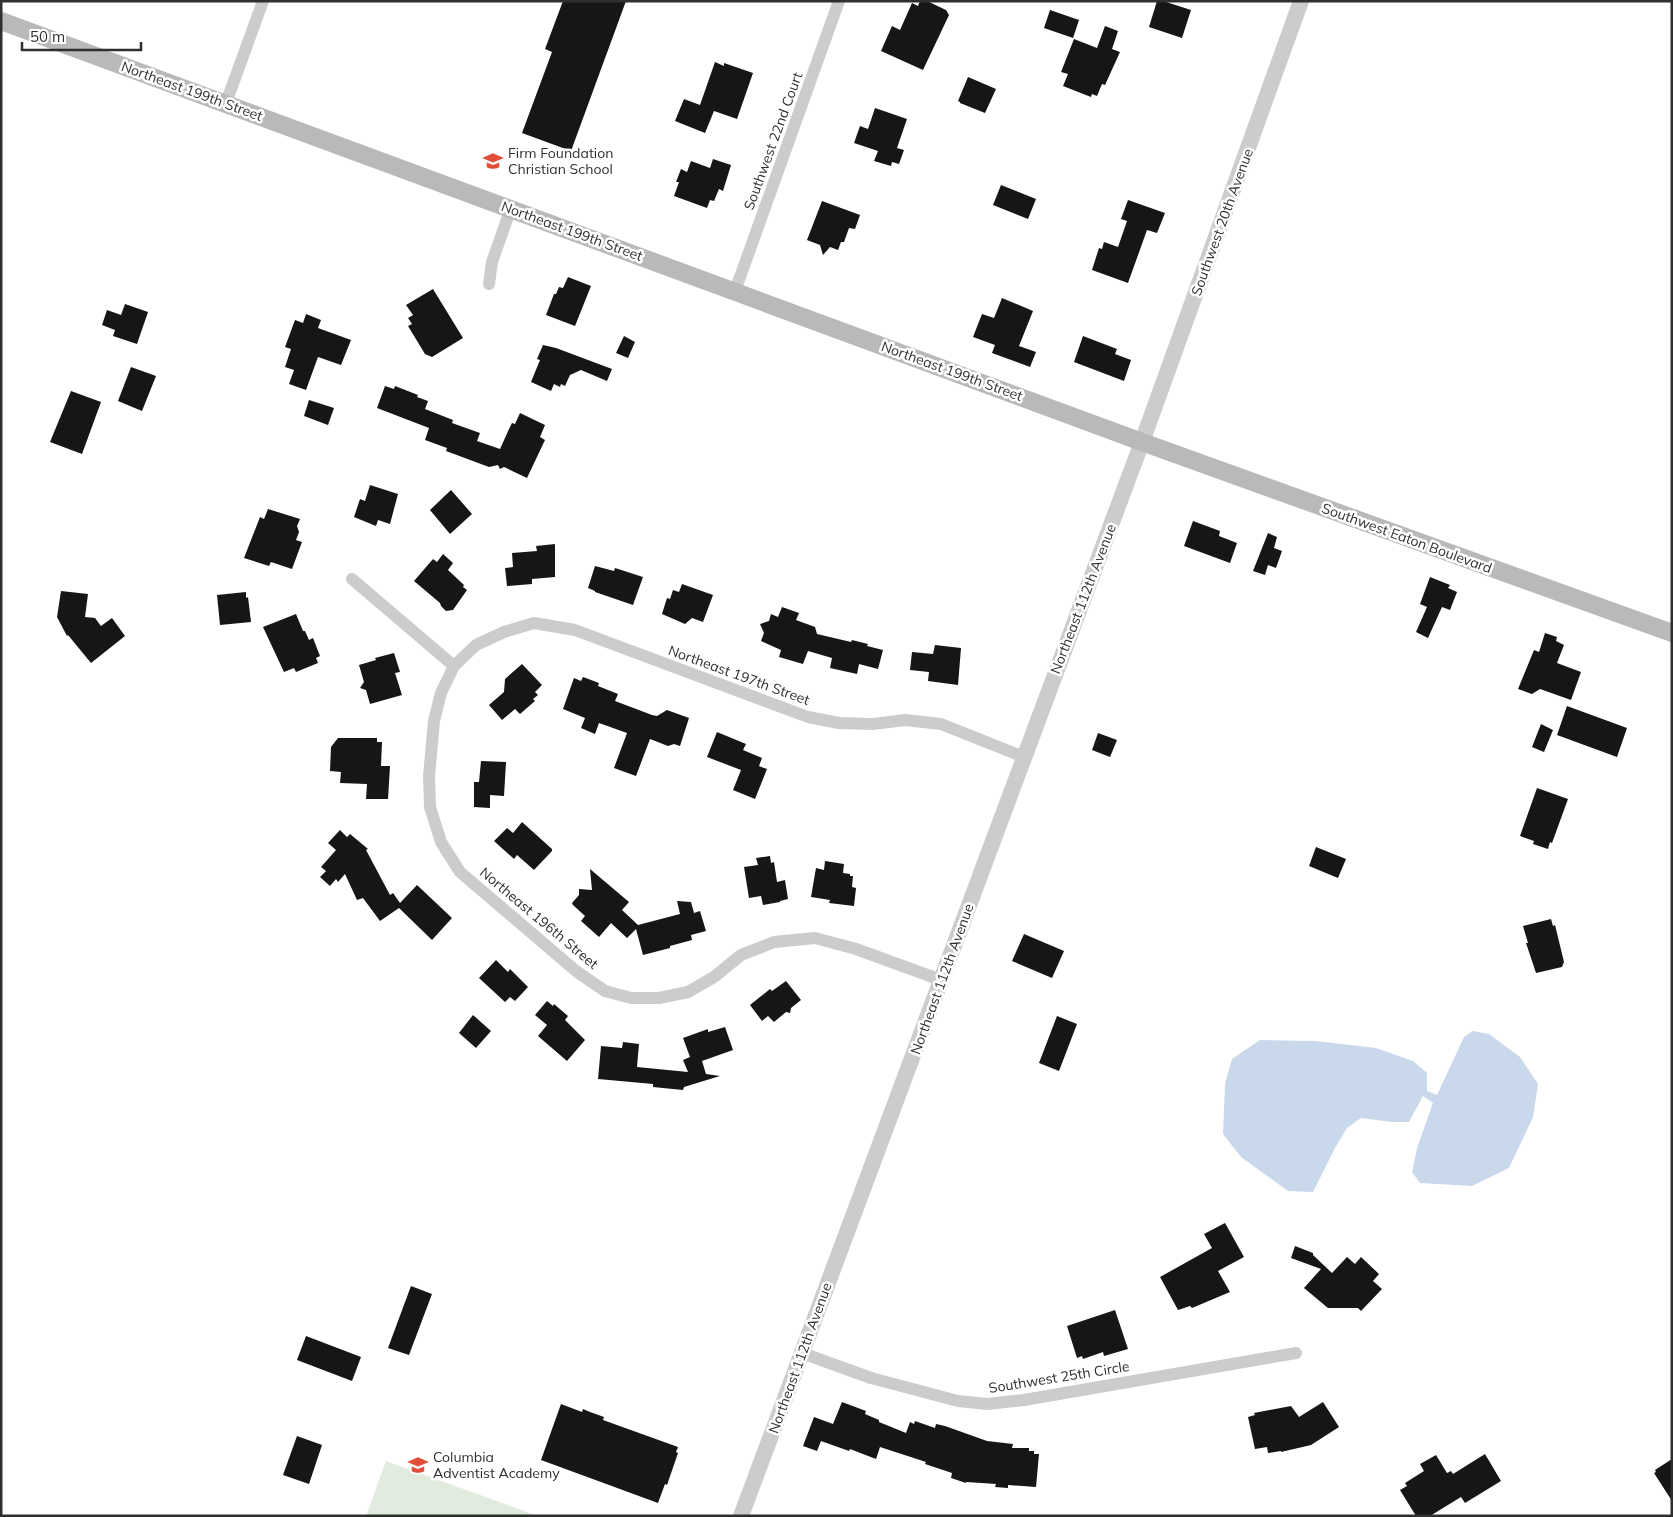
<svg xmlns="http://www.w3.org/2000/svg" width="1673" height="1517" font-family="Mulish,sans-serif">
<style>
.green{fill:#e2ecde}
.water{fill:#cad8eb}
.building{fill:#161616}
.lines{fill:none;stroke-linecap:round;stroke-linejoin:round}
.minor{stroke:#ccc;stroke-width:12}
.tertiary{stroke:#ccc;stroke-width:16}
.secondary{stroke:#b9b9b9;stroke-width:18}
.labels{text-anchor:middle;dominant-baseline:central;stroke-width:5;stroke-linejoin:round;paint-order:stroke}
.street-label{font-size:14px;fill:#2f2f2f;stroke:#fff}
.poi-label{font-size:14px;fill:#2f2f2f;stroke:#fff;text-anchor:start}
</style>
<rect width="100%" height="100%" fill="#fff"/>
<path class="green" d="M386,1461L538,1516H366Z"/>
<path class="water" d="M1473,1031L1489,1034L1520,1057L1538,1084L1533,1117L1509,1168L1472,1186L1420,1183L1412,1172L1417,1148L1433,1103L1423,1096L1409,1122H1392L1361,1118L1347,1128L1335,1148L1313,1192L1288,1191L1241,1157L1223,1134L1225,1084L1232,1059L1260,1040L1316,1041L1376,1048L1413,1061L1427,1073V1091L1437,1095L1464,1037Z"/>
<g class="building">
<path d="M563,1H626L571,151L522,133L552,52L545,49Z"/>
<path d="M920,1H927L946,10L949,15L923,70L881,51L892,26L900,30L912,3L918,6Z"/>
<path d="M1157,1H1163L1191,10L1182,38L1149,27Z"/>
<path d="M1050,10L1079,20L1073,38L1044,28Z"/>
<path d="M1105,26L1118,31L1112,49L1120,52L1105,85L1102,84L1097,96L1092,94L1091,97L1063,86L1068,74L1061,72L1074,39L1097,48Z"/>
<path d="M715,62L724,66V63L753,73L737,119L714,111L705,133L675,121L684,99L700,105Z"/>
<path d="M968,77L996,89L985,113L960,103V102L958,101Z"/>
<path d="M875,108L907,119L897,148L904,150L899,164L892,162L891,166L874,161L878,151L854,143L860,126L868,129Z"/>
<path d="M713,159L731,165L723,191L719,189L714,201L710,200L707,208L674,196L679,182H676L681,169L687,172L691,161L710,168Z"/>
<path d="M1001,185L1036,199L1028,219L993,205Z"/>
<path d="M1128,200L1165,213L1157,233L1147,230L1128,283L1092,270L1099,248L1102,249L1104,242L1118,247L1127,221L1121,219Z"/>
<path d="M822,201L860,215L855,229L849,228L844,242H841L838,250L830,247L823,255L820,245L807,240Z"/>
<path d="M568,277L591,286L575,326L546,315L554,294H556L559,287L563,288Z"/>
<path d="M433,289L463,338L432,357L425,354L408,326L412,324L408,318L413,315L406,305Z"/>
<path d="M1002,298L1033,311L1019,346L1036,352L1030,367L992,353L995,345L973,337L982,314L994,318Z"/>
<path d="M125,304L148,312L137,344L113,336L115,330L102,325L107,310L121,315Z"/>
<path d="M306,314L321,320L318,328L351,340L341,365L318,357L306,390L289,384L294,370L285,367L291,349L285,347L295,320L303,323Z"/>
<path d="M624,336L635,342L628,358L616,353Z"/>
<path d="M1083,336L1117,349L1115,354L1131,360L1124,381L1074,362Z"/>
<path d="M543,345L556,348L612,369L607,381L581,370L570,375L565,386L561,384L560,387L554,384L551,391L531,382L540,360L537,359Z"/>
<path d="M131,367L156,376L142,411L118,401Z"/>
<path d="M385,386L394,389L395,386L418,395L417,397L428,401L425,409L453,420L452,423L480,433L477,441L500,449L509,429L512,423L515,424L520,413L545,425L540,437L545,440L527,478L504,467L500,469L498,465L489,467L446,451L447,448L425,440L429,428L377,408Z"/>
<path d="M71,391L101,402L82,454L50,442Z"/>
<path d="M309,400L334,408L328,425L304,416Z"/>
<path d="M370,485L398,494L390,524L378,520L376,526L354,517L360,499L365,501Z"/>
<path d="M451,490L472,514L450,534L430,510Z"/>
<path d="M268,509L300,519L297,526L299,532L296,540L302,542L292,569L271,562L269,566L244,558L260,517L264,519Z"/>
<path d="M1193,521L1220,531L1219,536L1237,543L1230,563L1184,546Z"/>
<path d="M1268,533L1277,537L1274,548L1282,551L1276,568L1268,565L1265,575L1253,571Z"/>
<path d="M555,544V577L532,579V584L507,586L505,568L513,567L512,553L537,551L536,546Z"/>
<path d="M443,554L453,563L448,570L464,585L463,587L467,590L453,610L446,611L441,606L440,603L414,581L433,559L437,562Z"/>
<path d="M595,566L614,571L615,568L643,577L633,605L595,592V591L588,588Z"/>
<path d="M1430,577L1450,585L1448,588L1457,592L1450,610L1442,607L1428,638L1416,632L1427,607L1420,604Z"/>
<path d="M682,584L713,595L703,622L692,618L685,624L662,614L667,598L670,599L673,590L679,592Z"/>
<path d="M61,591L88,594L85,617L95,618L101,626L112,618L125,636L91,663L68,635L67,636L57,617Z"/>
<path d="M246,592V598L248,597L251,622L220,625L217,595Z"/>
<path d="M782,607L799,613L796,620L815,627L817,634L851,642L852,640L868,644L867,646L883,650L878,669L859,664L857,674L830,668L832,658L808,651L803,664L779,657L781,650L761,641L764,633L760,624L769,621L771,614L778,617Z"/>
<path d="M296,614L303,631H305L309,640L313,638L320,656L316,658L318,663L296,672L294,668L284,672L263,627Z"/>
<path d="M1545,633L1557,637L1556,641L1564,645L1557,663L1581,672L1571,700L1540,689L1532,694L1518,689L1534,650L1539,652Z"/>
<path d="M935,645L961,648L958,685L928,681L929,672L910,670L912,652L933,654Z"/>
<path d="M394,653L400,672L395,673L402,695L370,704L366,690L360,688L364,682L359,665L376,660L375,658Z"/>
<path d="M522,664L542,685L535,692L538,695L533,699L535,701L520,714L515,709L502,720L489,705L504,692L505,679Z"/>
<path d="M583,677L599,683L598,686L618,694L615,701L652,715L657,716L667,710L689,718L680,746L674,744L668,746L650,739L636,776L614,768L627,733L599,723L595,734L581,728L585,718L563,709L574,678L581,681Z"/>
<path d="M1567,706L1627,728L1617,757L1557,735Z"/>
<path d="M1541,724L1553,730L1544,752L1532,747Z"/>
<path d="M717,732L746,744L743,750L762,758L759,766L767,769L755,799L733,790L741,770L707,757Z"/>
<path d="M1098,733L1117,740L1110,757L1092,750Z"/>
<path d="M338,738H377V742H382L381,766H390L388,799H366L367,784L340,783L341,772L330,771L331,747Z"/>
<path d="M481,761L506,762L504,796L490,795V808L474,807V782H479Z"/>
<path d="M1537,788L1568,799L1552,843L1550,842L1548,849L1533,844L1534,841L1520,836Z"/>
<path d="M522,822L552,849V851L534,870L517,855L514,859L494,841L507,828L513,833Z"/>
<path d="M340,830L347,837L350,834L368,849L366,850L390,895L393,893L400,903L417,885L452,918L432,940L399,908L380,921L363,898L357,900L345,874L338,882L336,879L330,886L320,877L326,871L321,867L336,850L328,843Z"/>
<path d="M1316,847L1346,859L1338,878L1309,866Z"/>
<path d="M770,856L771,863L774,862L777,882L785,880L788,899L780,901V902L763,905L761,896L749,898L744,867L758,865L756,858Z"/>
<path d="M825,861L844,864L843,873L850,874V876H853L852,887L856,888L854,906L829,903L830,900L811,897L816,868L824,870Z"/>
<path d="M590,869L629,902L622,910L638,925L680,914L677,901L691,902L694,913L700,911L706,931L691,935L692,940L670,946V948L643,955L636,929L627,938L611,923L599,937L581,921L585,916L573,905L572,903L579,895V889L592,890Z"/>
<path d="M1551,919L1553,926L1555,925L1564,962L1562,967L1536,973L1526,943H1528L1523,926Z"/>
<path d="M1024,934L1064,951L1052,978L1012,961Z"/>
<path d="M496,960L508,972L510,969L528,987L515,1001L510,997L505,1002L479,978Z"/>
<path d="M786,981L801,1000L791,1008L790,1013L786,1012L774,1022L768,1016L762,1021L750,1005L770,989L772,991Z"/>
<path d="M547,1001L553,1006L554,1004L568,1016L565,1020L585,1040L567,1061L538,1036L547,1025L535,1015Z"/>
<path d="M473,1015L491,1031L476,1048L459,1033Z"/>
<path d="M1057,1016L1077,1024L1059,1071L1039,1063Z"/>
<path d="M725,1027L733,1050L702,1061L706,1074L720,1076L684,1087L683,1090L653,1087V1084L598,1079L601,1046L622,1048L623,1042L639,1044L637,1067L688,1072L683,1060L690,1057L683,1038L708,1029V1032Z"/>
<path d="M1225,1223L1244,1257L1218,1271L1230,1292L1192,1308L1190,1306L1178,1310L1160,1277L1212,1248L1204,1234Z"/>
<path d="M1295,1246L1313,1253V1255L1332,1273L1347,1257L1355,1264L1361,1257L1379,1274L1373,1281L1382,1289L1361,1311L1358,1308H1328L1304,1288L1321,1269L1291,1258Z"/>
<path d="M411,1286L432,1294L409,1355L388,1348Z"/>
<path d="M1115,1310L1128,1349L1104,1356L1103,1352L1083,1359L1082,1356L1077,1358L1067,1326Z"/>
<path d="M306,1336L361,1357L352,1381L297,1360Z"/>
<path d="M842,1402L866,1411L865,1414L879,1420V1422L906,1433L910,1422L914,1424L915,1421L935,1428L936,1424L945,1426L987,1441L1013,1444L1012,1448H1029V1451H1034V1454H1039L1036,1487L1008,1485V1488L995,1487L996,1484L966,1482V1483L951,1478L952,1473L925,1464L926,1462L880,1447L876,1459L850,1449L849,1451L821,1441L817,1451L803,1446L814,1417L833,1424Z"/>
<path d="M1323,1402L1339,1427L1311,1445L1281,1452V1451L1268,1453L1267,1447L1255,1449L1248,1417L1255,1415L1254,1413L1291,1406L1299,1417Z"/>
<path d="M561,1404L582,1412L583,1409L590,1412L604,1417L603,1420L678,1447L676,1452L678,1453L667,1485L665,1484L658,1503L541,1460Z"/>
<path d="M297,1436L322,1445L309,1484L283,1475Z"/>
<path d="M1485,1454L1501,1481L1465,1503L1461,1497L1430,1516H1416L1400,1490L1407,1486L1405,1483L1424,1471L1420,1464L1436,1455L1447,1473L1451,1471L1453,1474Z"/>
<path d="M1672,1459V1501L1654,1473L1656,1472L1655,1470Z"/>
</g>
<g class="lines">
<g class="minor">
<path d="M226,103L263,1"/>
<path d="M489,284L492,262L511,208"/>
<path d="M735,291L839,1"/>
<path d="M352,579L454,666"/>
<path d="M941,980L856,949L815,938L774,942L741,955L714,977L688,992L659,998H631L605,991L576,971L460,872L441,842L430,807L429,776L434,721L441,693L454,666L476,645L504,632L534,623L575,630L808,717L839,723L873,724L905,720L941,724L1024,757"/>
<path d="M802,1353L871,1378L958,1401L987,1404L1024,1400L1296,1353"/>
</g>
<path class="tertiary" d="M741,1516L1142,442L1301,1"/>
<path class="secondary" d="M1,21L1142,442L1672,633"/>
</g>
<defs>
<symbol id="school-bare" viewBox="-9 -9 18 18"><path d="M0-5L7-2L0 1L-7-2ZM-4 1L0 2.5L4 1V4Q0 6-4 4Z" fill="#e14d37" stroke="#fff" stroke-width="2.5" paint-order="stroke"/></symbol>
</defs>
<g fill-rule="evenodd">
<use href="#school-bare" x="479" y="147" width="28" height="28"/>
<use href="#school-bare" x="404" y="1451" width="28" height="28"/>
</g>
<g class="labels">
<g class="street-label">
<text transform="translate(192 91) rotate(20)">Northeast 199th Street</text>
<text transform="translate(773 141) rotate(-70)">Southwest 22nd Court</text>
<text transform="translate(1222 222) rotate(-70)">Southwest 20th Avenue</text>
<text transform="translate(572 231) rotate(20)">Northeast 199th Street</text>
<text transform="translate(952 371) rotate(20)">Northeast 199th Street</text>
<text transform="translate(1407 538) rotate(20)">Southwest Eaton Boulevard</text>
<text transform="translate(1083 599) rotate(-69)">Northeast 112th Avenue</text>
<text transform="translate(739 675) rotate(20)">Northeast 197th Street</text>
<text transform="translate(539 918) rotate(40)">Northeast 196th Street</text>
<text transform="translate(942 979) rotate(-70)">Northeast 112th Avenue</text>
<text transform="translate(800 1358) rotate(-70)">Northeast 112th Avenue</text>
<text transform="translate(1059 1377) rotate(-9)">Southwest 25th Circle</text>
</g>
<g class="poi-label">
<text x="508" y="153">Firm Foundation<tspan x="508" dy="16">Christian School</tspan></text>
<text x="433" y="1457">Columbia<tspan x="433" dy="16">Adventist Academy</tspan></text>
</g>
</g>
<rect width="1673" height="1517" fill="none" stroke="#2f2f2f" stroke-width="5"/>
<path d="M22 42v8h119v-8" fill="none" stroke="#2f2f2f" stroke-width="2.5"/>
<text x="30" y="42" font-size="15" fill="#2f2f2f" stroke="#ffffff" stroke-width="4" paint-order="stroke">50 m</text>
</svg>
